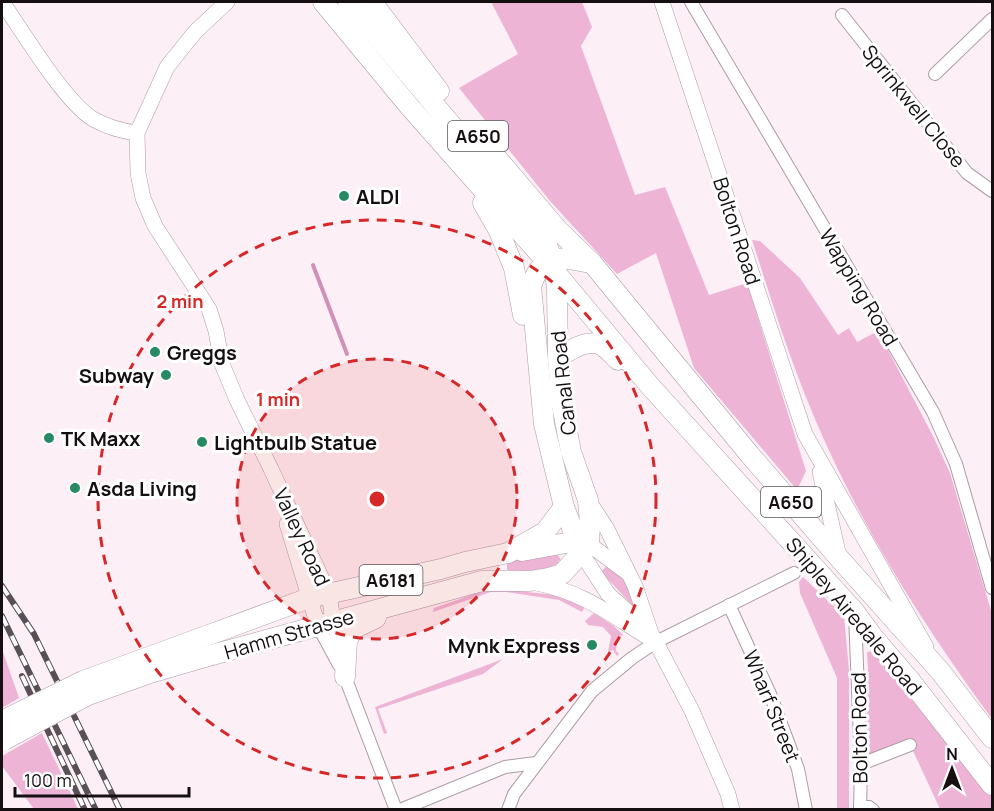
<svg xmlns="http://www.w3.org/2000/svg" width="994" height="811" font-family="Manrope,sans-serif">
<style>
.green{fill:#eeb4d6}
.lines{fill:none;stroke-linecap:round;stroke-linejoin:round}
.stream{stroke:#d091b6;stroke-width:4}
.minor-casing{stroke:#ac9ba5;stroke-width:14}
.tertiary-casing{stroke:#ac9ba5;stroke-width:16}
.primary-casing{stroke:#ac9ba5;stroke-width:21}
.minor{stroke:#fff;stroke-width:12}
.tertiary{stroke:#fff;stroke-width:15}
.primary{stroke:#fff;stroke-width:20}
.rail-casing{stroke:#585054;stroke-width:6}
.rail{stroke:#fff;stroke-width:4;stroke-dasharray:11;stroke-linecap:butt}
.primary-bridge-casing{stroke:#ac9ba5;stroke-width:21;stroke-linecap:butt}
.primary-bridge{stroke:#fff;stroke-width:20}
.ring{fill:none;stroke:#d62828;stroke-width:3;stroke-dasharray:10 8}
.poi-dot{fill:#278a65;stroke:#fff;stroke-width:2}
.labels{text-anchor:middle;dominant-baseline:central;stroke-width:6;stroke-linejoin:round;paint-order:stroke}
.shield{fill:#fff;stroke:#5b5759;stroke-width:1.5}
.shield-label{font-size:18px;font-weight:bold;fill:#150f12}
.street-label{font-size:20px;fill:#150f12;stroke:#fff}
.poi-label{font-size:20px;font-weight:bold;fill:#150f12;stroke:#fff;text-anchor:start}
.centre{fill:#d62828;stroke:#fff;stroke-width:3}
.ring-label{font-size:18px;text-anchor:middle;font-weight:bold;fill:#d62828;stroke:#fff;stroke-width:6;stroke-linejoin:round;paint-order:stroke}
</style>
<rect width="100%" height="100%" fill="#fdeff6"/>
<g class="green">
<path d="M491,2H582L592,27L581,46L635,195L665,187L709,295L747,283L806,471L797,490L694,368L656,253L617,274L550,201L459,88L518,54Z"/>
<path d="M752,240L760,241L800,278L838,335L849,328L857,342L878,331L934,438L950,473L992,614V719C917,617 848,506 802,387C783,339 768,289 752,240Z"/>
<path d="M553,548L561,560L558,561L559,563C542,572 526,571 507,570V560Z"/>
<path d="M607,565L622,576L638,602L633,606L601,572Z"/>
<path d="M803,577L844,616L849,670V809H837V678L800,593L799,582Z"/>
<path d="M499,589L556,595L585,607L582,612L559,600L506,592H491L433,612L434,608L486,590Z"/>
<path d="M594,613L614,626L623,635L617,639L616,651L619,654L617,656L613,650L608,652L611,636L603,627L588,625L585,621Z"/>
<path d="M2,649L19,698L2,708Z"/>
<path d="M872,651L945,733L992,797V809H940L908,740L870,755L868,754L866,675L868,671L867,652Z"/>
<path d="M503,659L483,674L378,709L387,733L384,734L375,707Z"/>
<path d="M42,733L78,809H34L2,766V756Z"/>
</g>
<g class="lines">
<path class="stream" d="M313,265L347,354"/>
<defs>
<g id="minor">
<path d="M691,2L933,412L956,464L992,588"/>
<path d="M842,15L967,173L992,191"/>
<path d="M935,74L992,19"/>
<path d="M729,605L770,694L798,769L806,810"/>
<path d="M855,615L861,764L860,810"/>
<path d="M333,621L345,677L396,810"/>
<path d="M318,626L339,665"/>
<path d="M861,764L910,745"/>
<path d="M860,807H869L873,810"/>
<path d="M400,810L505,767L536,763"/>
<path d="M508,810L514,794L592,691L632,658L656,642L794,573"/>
</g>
<g id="tertiary">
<path d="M2,2C23,32 64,101 93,119C107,127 121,131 137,133"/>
<path d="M227,2L195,32L167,67L137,133L138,173L143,198L155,226L209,309L216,331L222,364L237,400L271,469L329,594L333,621"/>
<path d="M662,2L805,434L926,647"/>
<path d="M820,472L839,557"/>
<path d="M588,500L607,529L635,586L651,633L692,711L728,794L732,810"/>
<path d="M287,524L318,626"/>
<path d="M589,544L625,571"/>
<path d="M582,554L608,594L647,629"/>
<path d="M536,583C585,592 615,618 656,642"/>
</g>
<g id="primary">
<path d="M323,2L409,106L546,261L650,386L854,611L873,637L909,679L992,785"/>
<path d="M372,2L439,91"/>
<path d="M478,136L558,230L592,263L750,455L839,558L940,671L992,738"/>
<path d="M483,203L499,231L514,268L523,315"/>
<path d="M558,358C568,351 586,340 599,344C605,346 613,355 618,360"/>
<path d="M522,551L577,541L587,544"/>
<path d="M582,554L564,507L544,424L531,286C543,250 561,258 592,263"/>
<path d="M206,636L309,598L441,569L465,562L508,553L545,532L564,507"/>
<path d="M212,655L482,581H530L548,578L562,574L589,544L590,524L588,500L571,452L561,400L558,358L557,289L554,264L546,243L529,217L348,2"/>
<path d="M345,677L347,641L353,629L376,618"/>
</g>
</defs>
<use href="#minor" class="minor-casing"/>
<use href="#tertiary" class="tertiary-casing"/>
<use href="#primary" class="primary-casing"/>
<use href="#minor" class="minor"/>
<use href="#tertiary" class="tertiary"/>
<use href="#primary" class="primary"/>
<defs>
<g id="rail">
<path d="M2,586L34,634L120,810"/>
<path d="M2,616L96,810"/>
<path d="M22,676L85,810"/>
</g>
</defs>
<use href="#rail" class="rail-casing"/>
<use href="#rail" class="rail"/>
<defs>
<g id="primary-bridge">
<path d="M2,721L83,681L206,636"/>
<path d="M4,740L88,695L147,674L212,655"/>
</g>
</defs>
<use href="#primary-bridge" class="primary-bridge-casing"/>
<use href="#primary-bridge" class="primary-bridge"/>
</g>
<circle cx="377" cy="499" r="140" fill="#d62828" fill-opacity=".12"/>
<g class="ring">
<circle cx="377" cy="499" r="140"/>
<circle cx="377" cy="499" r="279"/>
</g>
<g class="poi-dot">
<circle cx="344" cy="196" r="6"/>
<circle cx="155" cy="352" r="6"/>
<circle cx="166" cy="375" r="6"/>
<circle cx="49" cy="438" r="6"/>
<circle cx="202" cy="442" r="6"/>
<circle cx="75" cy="488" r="6"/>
<circle cx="592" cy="645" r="6"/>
</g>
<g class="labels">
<g class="shield">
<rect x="448" y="121" width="60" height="30" rx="4.5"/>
<rect x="761" y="487" width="60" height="30" rx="4.5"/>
<rect x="359.5" y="565" width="63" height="30" rx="4.5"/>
</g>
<g class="shield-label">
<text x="478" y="136">A650</text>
<text x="791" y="502">A650</text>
<text x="391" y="580">A6181</text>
</g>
<g class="street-label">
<text transform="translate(914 106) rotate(51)">Sprinkwell Close</text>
<text transform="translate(737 231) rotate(72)">Bolton Road</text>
<text transform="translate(859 287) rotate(59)">Wapping Road</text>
<text transform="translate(563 383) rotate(-96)">Canal Road</text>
<text transform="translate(302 537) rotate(65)">Valley Road</text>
<text transform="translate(854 616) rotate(50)">Shipley Airedale Road</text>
<text transform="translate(289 634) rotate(-16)">Hamm Strasse</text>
<text transform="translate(772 706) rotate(68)">Wharf Street</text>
<text transform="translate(859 728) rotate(-91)">Bolton Road</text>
</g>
<g class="poi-label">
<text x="356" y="196">ALDI</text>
<text x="167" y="352">Greggs</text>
<text x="154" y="375" text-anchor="end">Subway</text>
<text x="61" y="438">TK Maxx</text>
<text x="214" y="442">Lightbulb Statue</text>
<text x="87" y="488">Asda Living</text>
<text x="580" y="645" text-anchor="end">Mynk Express</text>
</g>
</g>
<circle cx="377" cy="499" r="9" class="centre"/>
<g class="ring-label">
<text x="180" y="308">2 min</text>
<text x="278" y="406">1 min</text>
</g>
<rect width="994" height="811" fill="none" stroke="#150f12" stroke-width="6"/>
<g transform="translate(952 769)" stroke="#ffffff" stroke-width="4.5" paint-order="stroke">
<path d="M0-4.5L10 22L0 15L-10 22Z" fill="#150f12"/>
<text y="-9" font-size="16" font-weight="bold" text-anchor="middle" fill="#150f12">N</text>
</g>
<path d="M15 787v9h174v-9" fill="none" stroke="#150f12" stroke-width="3"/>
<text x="24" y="787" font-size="18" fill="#150f12" stroke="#ffffff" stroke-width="4.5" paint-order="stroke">100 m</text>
</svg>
